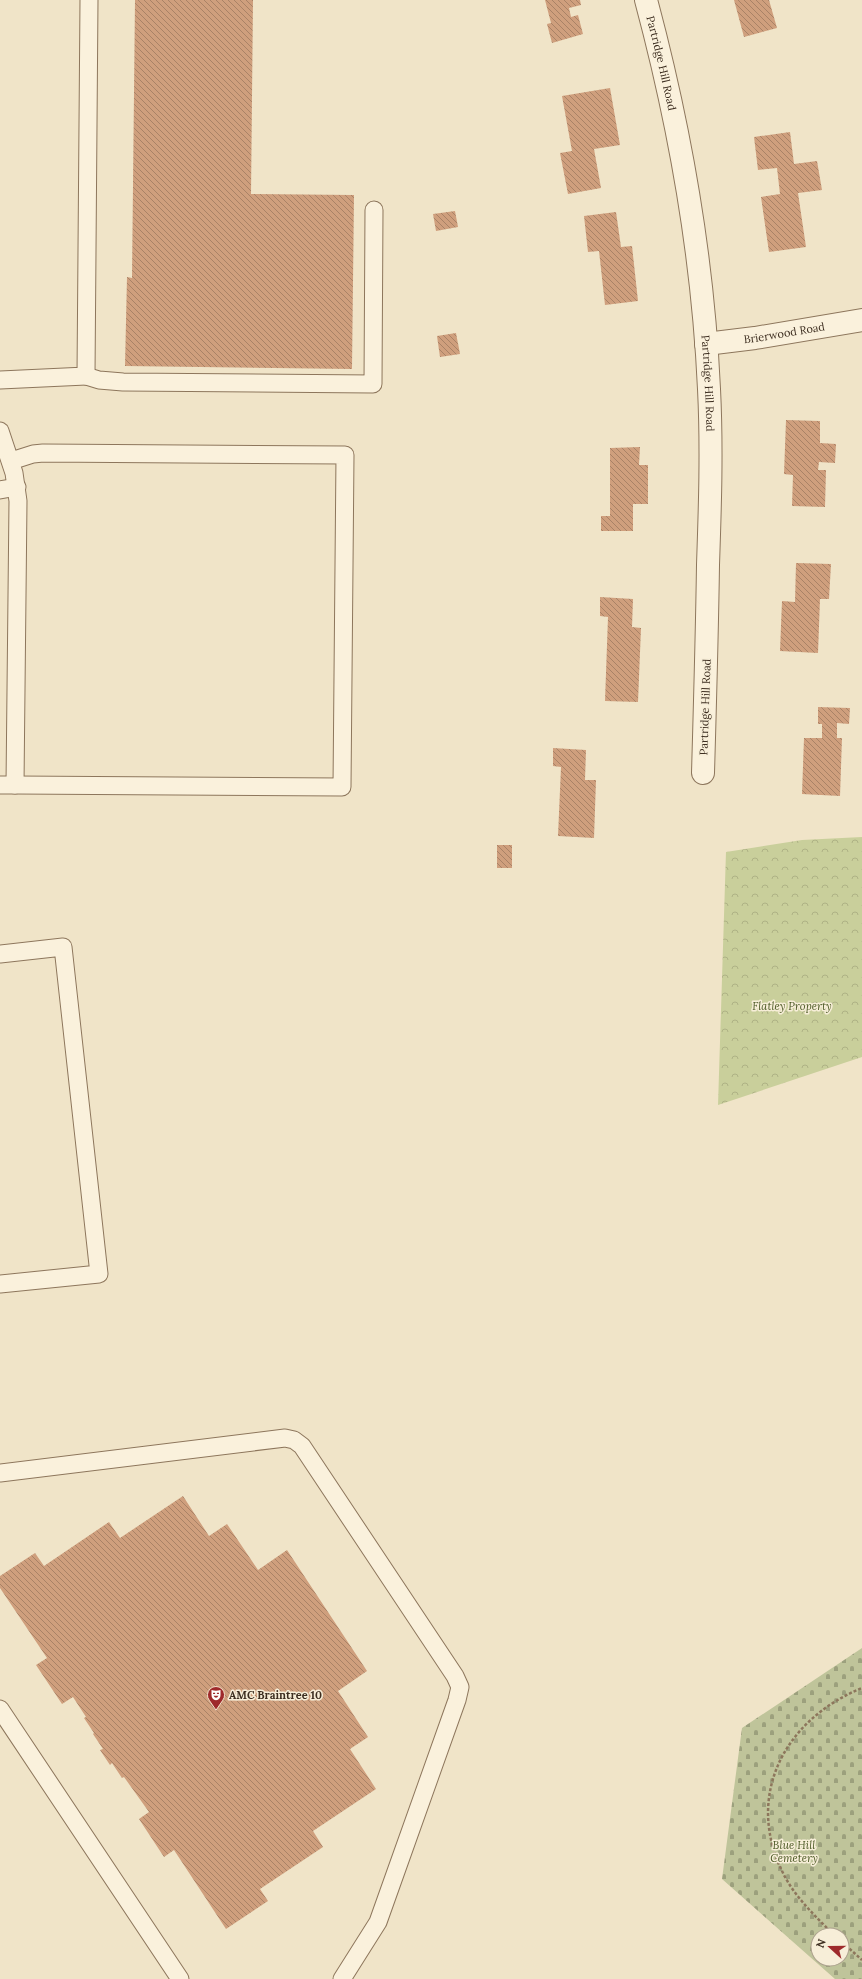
<svg xmlns="http://www.w3.org/2000/svg" width="862" height="1979" font-family="Lora,serif">
<style>
.forest{fill:url(#forest-crowns)}
.cemetery{fill:url(#cemetery-stones);fill-rule:evenodd}
.building{fill:url(#building-back-hatch)}
.lines{fill:none;stroke-linecap:round;stroke-linejoin:round}
.lane-casing{stroke:#8d765c;stroke-width:19}
.street-casing{stroke:#8d765c;stroke-width:24}
.path{stroke:#8d765c;stroke-width:2.5;stroke-dasharray:3 2;stroke-linecap:butt}
.lane{stroke:#faf1dc;stroke-width:17}
.street{stroke:#faf1dc;stroke-width:22}
.labels{text-anchor:middle;dominant-baseline:central;stroke-width:3;stroke-linejoin:round;paint-order:stroke}
.street-label{font-size:11px;fill:#3d2e20;stroke:#f7eed8}
.park-label{font-size:11px;font-style:italic;fill:#4d5a26;stroke:#f7eed8}
.poi-label{font-size:11px;font-weight:bold;fill:#3d2e20;stroke:#f7eed8;text-anchor:start}
</style>
<defs>
<pattern id="forest-crowns" width="20" height="18" patternUnits="userSpaceOnUse"><rect width="20" height="18" fill="#c9cf9b"/><path d="M2 6a3 3 0 1 1 6 0M12 15a3 3 0 1 1 6 0" fill="none" stroke="#aeb285"/></pattern>
<pattern id="cemetery-stones" width="16" height="16" patternUnits="userSpaceOnUse"><rect width="16" height="16" fill="#bfc49a"/><path d="M2 7V4a2 2 0 0 1 4 0v3zM10 15v-3a2 2 0 0 1 4 0v3z" fill="#9ca07d"/></pattern>
<pattern id="building-back-hatch" width="6" height="6" patternUnits="userSpaceOnUse"><rect width="6" height="6" fill="#cf9f7d"/><path d="M-1 5l2 2M0 0l6 6M5-1l2 2" fill="none" stroke="#a98266"/></pattern>
</defs>
<rect width="100%" height="100%" fill="#f0e4c8"/>
<path class="forest" d="M862,837V1057L718,1105L726,852L802,840Z"/>
<path class="cemetery" d="M862,1648V1979H835L722,1879L742,1728ZM818,1935H842V1959H818Z"/>
<g class="building">
<path d="M135,0H253L251,194L354,195L352,369L125,366L127,277L132,278Z"/>
<path d="M545,0H580L581,5L569,8L571,17L578,15L583,34L552,43L547,24L551,23Z"/>
<path d="M734,0H769L777,28L744,37Z"/>
<path d="M610,88L620,145L594,149L601,188L568,194L560,153L572,151L562,96Z"/>
<path d="M790,132L794,164L817,161L822,190L798,193L806,247L769,252L761,197L780,194L777,168L758,170L754,137Z"/>
<path d="M455,211L458,227L436,231L433,214Z"/>
<path d="M616,212L621,247L632,246L638,301L605,305L599,251L588,252L584,216Z"/>
<path d="M456,333L460,354L440,357L437,336Z"/>
<path d="M786,420L820,421V443L836,444L835,463L819,462L818,470H826L825,507L792,506L793,475L784,474Z"/>
<path d="M640,447L639,465H648V504H633V531H601V516H610V448Z"/>
<path d="M796,563L831,564L829,599H820L818,653L780,651L782,601L795,602Z"/>
<path d="M600,597L633,599L632,627L641,628L638,702L605,701L608,617L600,616Z"/>
<path d="M818,707L850,708L849,724L837,723V738H842L840,796L802,794L804,738H822V724H818Z"/>
<path d="M553,748L586,750L585,780H596L594,838L558,836L561,767L553,766Z"/>
<rect x="497" y="845" width="15" height="23"/>
<path d="M183,1496L209,1536L227,1524L258,1570L287,1550L367,1671L338,1691L368,1737L350,1749L376,1789L313,1831L323,1847L260,1889L268,1901L226,1929L174,1850L164,1857L139,1819L149,1812L124,1777L122,1778L112,1763L110,1765L100,1750L103,1749L93,1734L94,1733L84,1718L86,1717L73,1697L62,1704L36,1665L47,1658L0,1588V1576L35,1553L44,1566L109,1522L120,1538Z"/>
</g>
<g class="lines">
<defs>
<g id="lane">
<path d="M86,376L99,380L123,382L373,384L374,210"/>
<path d="M0,380L86,376L89,0"/>
<path d="M0,431L14,473L18,501L15,785H0"/>
<path d="M11,461L33,454L43,453L345,455L342,787L15,785"/>
<path d="M0,490L17,487"/>
<path d="M0,954L63,947L99,1274L0,1284"/>
<path d="M0,1473L285,1438L294,1440L302,1446L455,1676L460,1687L457,1700L378,1922L342,1979"/>
<path d="M0,1709L180,1979"/>
</g>
<g id="street">
<path id="s1" d="M646,0C680,127 703,258 709,389C712,448 710,507 708,565C707,634 705,704 703,773"/>
<path id="s2" d="M706,344L755,338L862,320"/>
</g>
</defs>
<use href="#lane" class="lane-casing"/>
<use href="#street" class="street-casing"/>
<g class="path">
<path d="M834,1935C817,1918 797,1899 785,1877C743,1798 783,1720 862,1688"/>
<path d="M842,1942L862,1960"/>
</g>
<use href="#lane" class="lane"/>
<use href="#street" class="street"/>
</g>
<defs>
<symbol id="theatre-pin" viewBox="-11 -11 22 30"><path d="M0 17L-7.5 6A9.5 9.5 0 1 1 7.5 6Z" fill="#9e2a2b" stroke="#f7eed8"/><path d="M-5-5.5Q0-4 5-5.5V0Q5 5 0 6Q-5 5-5 0ZM-3.3-2.5H-1v1.5H-3.3ZM1-2.5H3.3v1.5H1ZM-2.8 1Q0 5.5 2.8 1Z" fill="#fff"/></symbol>
</defs>
<g fill-rule="evenodd">
<use href="#theatre-pin" x="206" y="1685" width="20" height="27"/>
</g>
<g class="labels">
<g class="street-label">
<text stroke="none"><textPath href="#s1" startOffset="65">Partridge Hill Road</textPath></text>
<text stroke="none"><textPath href="#s2" startOffset="79">Brierwood Road</textPath></text>
<text stroke="none"><textPath href="#s1" startOffset="389">Partridge Hill Road</textPath></text>
<text transform="translate(705 707) rotate(-88)">Partridge Hill Road</text>
</g>
<g class="park-label">
<text x="792" y="1006">Flatley Property</text>
<text x="794" y="1845">Blue Hill<tspan x="794" dy="13">Cemetery</tspan></text>
</g>
<g class="poi-label">
<text x="229" y="1695">AMC Braintree 10</text>
</g>
</g>
<g transform="translate(830 1947) rotate(291)"><circle r="19" fill="#f7eed8" stroke="#ada18e"/>
<path d="M0-3L7 15L0 10L-7 15Z" fill="#9e2a2b"/>
<text y="-6" font-size="11" font-weight="bold" text-anchor="middle" fill="#3d2e20">N</text>
</g>
</svg>
